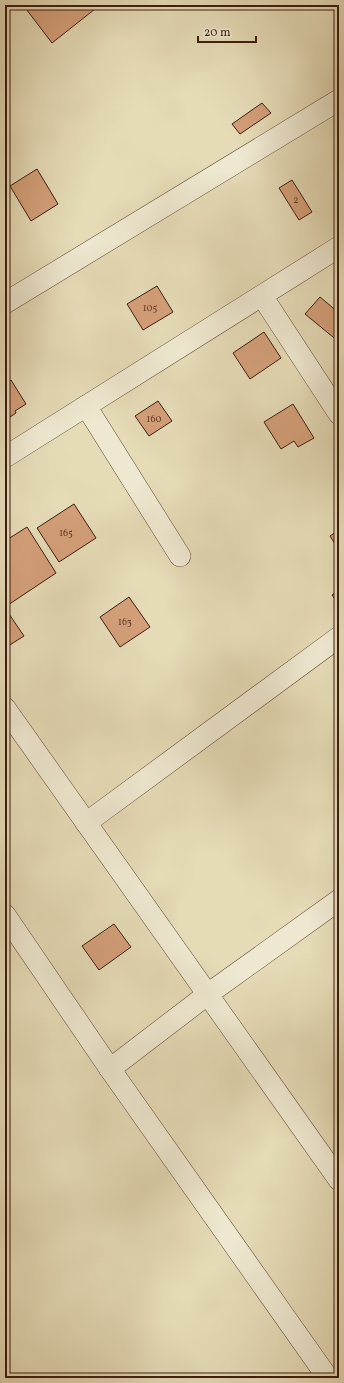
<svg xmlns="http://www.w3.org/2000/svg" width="344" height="1383" font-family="Vollkorn,serif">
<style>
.building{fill:#d39f79;stroke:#3d1d0e}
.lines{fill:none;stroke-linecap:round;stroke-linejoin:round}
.minor-casing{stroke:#674c38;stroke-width:22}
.minor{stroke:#eee8d0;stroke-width:21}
.labels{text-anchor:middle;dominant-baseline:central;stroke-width:4;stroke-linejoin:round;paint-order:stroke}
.number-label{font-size:10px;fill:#623e29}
</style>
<rect width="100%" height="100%" fill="#e5dbb7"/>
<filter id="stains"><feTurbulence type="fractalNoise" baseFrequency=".005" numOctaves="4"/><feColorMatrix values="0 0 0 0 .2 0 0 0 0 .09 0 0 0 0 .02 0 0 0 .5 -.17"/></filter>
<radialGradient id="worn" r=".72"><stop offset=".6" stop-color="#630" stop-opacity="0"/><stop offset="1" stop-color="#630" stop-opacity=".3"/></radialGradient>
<g class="building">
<path d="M23,5H92L95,9L52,43Z"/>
<path d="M262,103L271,113L240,134L232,124Z"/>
<path d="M37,169L58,204L31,221L10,186Z"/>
<path d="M292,180L312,212L299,220L279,188Z"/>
<path d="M157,286L173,312L143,330L127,304Z"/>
<path d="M320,297L339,313V342L305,314Z"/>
<path d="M264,332L281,358L250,379L233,353Z"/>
<path d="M11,380L26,404L15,411L16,413L10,417L9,414L5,416V384Z"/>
<path d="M158,401L172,421L149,436L135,416Z"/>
<path d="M293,404L314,438L298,447L294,441L281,449L264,422Z"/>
<path d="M74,504L96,538L59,562L37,528Z"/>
<path d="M27,527L56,573L5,607V541Z"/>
<path d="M339,530V550L330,536Z"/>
<path d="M339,590V605L332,595Z"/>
<path d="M129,597L150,627L120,647L100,617Z"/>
<path d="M9,614L24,636L5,648V617Z"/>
<path d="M114,924L131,947L99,970L82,946Z"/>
</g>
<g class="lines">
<defs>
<g id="minor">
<path d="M262,296L339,414"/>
<path d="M5,303L339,100"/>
<path d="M86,406L180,556"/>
<path d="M5,457L339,247"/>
<path d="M5,708L339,1180"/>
<path d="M86,823L339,637"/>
<path d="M5,915L110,1069L328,1378"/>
<path d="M110,1069L208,994L339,900"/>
</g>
</defs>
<use href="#minor" class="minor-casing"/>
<use href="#minor" class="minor"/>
</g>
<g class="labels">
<g class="number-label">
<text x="296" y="200">2</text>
<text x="150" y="308">105</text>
<text x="154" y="419">160</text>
<text x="66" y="533">165</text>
<text x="125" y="622">163</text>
</g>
</g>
<rect width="344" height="1383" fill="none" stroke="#e5dbb7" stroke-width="20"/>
<rect x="6" y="6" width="332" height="1371" fill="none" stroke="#3d1d0e" stroke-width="2"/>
<rect x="10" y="10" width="324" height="1363" fill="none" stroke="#3d1d0e"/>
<path d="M198 36v6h58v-6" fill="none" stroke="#3d1d0e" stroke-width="2"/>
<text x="204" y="36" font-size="12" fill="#3d1d0e" stroke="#eee8d0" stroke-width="3" paint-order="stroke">20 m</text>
<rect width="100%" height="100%" filter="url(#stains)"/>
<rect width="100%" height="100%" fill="url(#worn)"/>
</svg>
